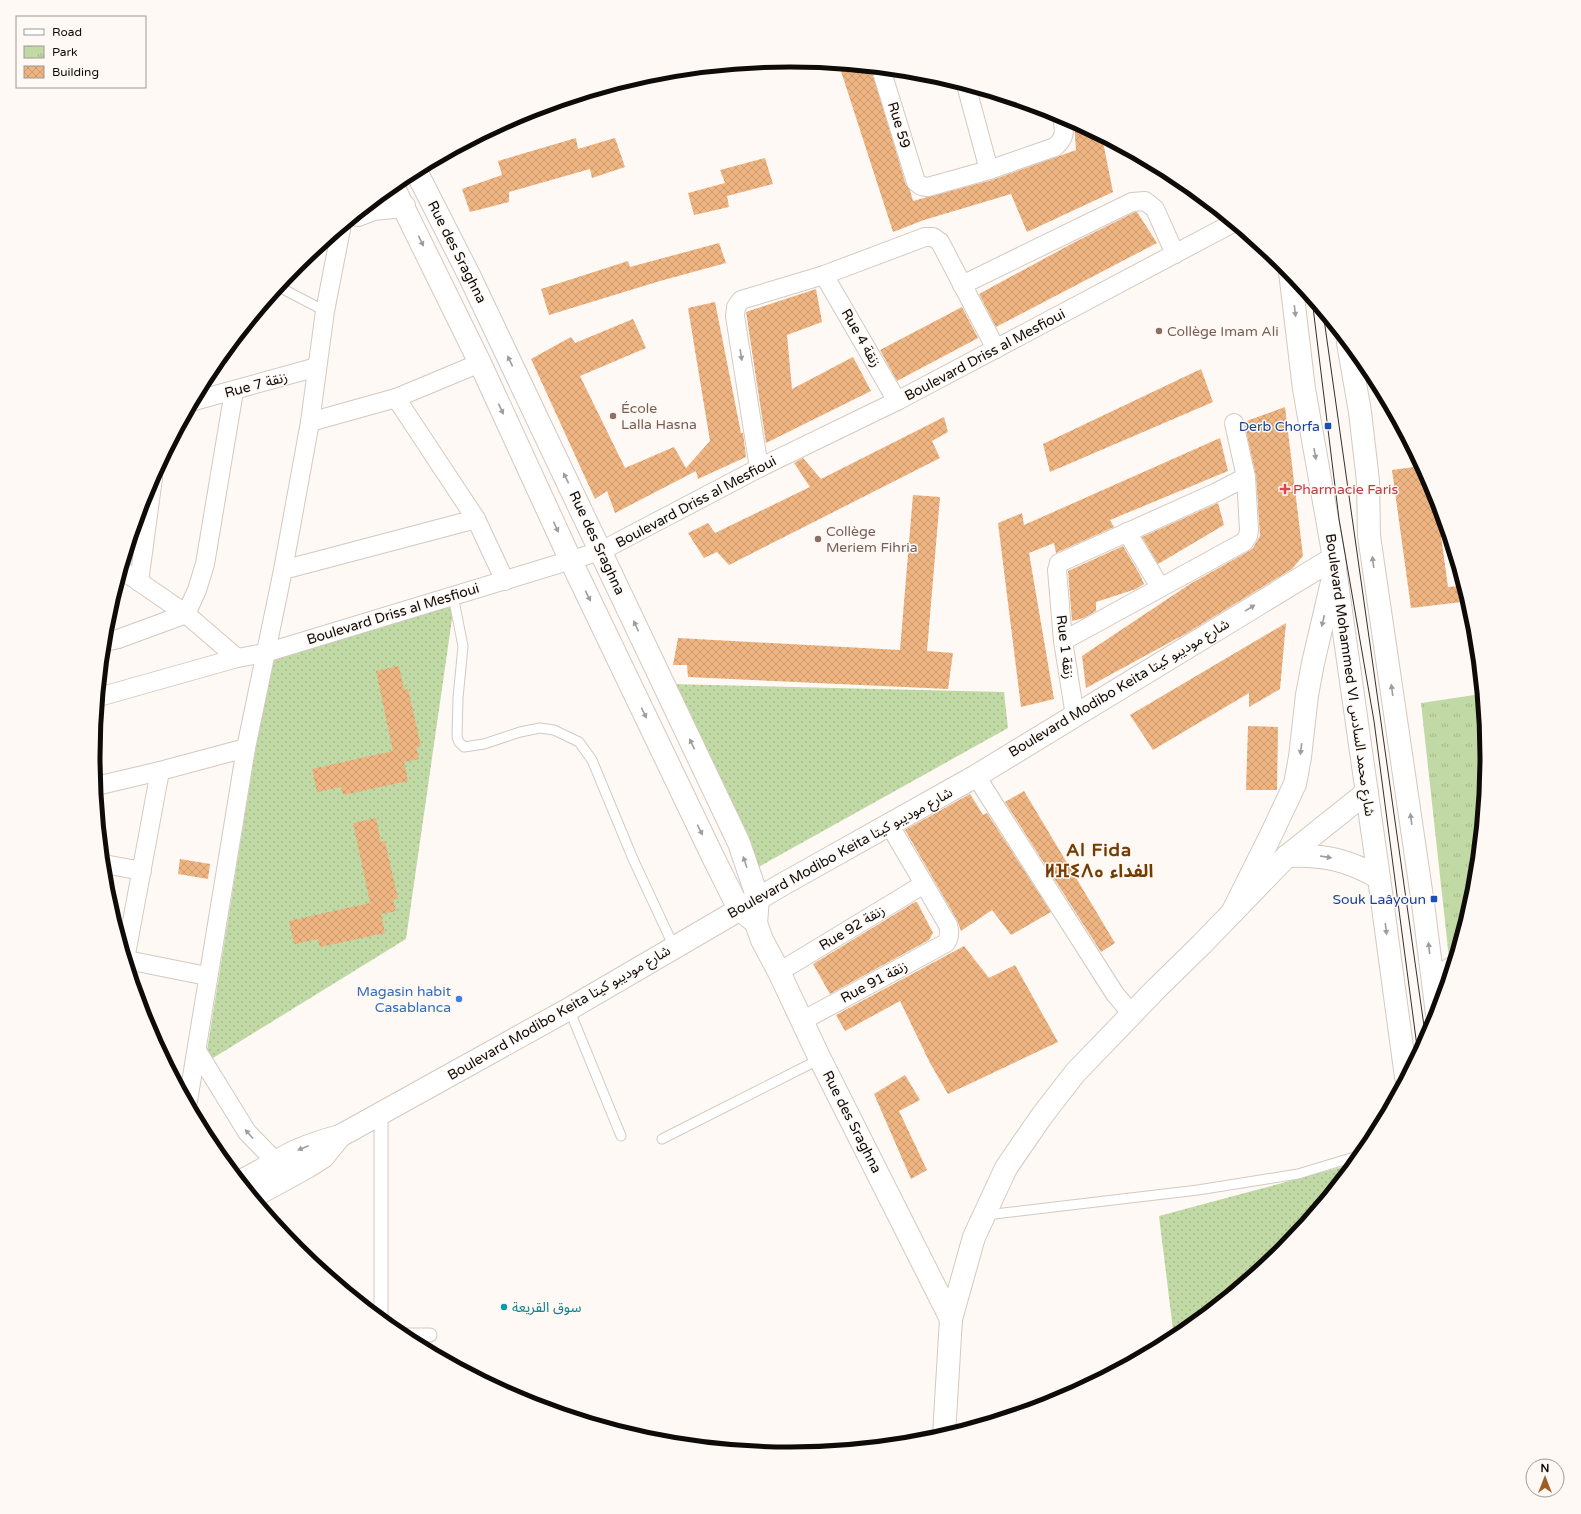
<svg xmlns="http://www.w3.org/2000/svg" width="1581" height="1514" font-family="'Varela Round','Noto Sans Arabic','Noto Sans Tifinagh',sans-serif">
<style>
.grass{fill:url(#grass-dots)}
.park{fill:url(#park-tufts)}
.building{fill:url(#building-cross-hatch)}
.lines{fill:none;stroke-linecap:round;stroke-linejoin:round}
.service-casing{stroke:#d3c9c0;stroke-width:11}
.pedestrian-casing{stroke:#d3c9c0;stroke-width:15}
.minor-casing{stroke:#d3c9c0;stroke-width:20}
.tertiary-casing{stroke:#d3c9c0;stroke-width:24}
.secondary-casing{stroke:#d3c9c0;stroke-width:24}
.primary-casing{stroke:#d3c9c0;stroke-width:24}
.service{stroke:#fff;stroke-width:9}
.pedestrian{stroke:#fff;stroke-width:13}
.minor{stroke:#fff;stroke-width:18}
.tertiary{stroke:#fff;stroke-width:22}
.secondary{stroke:#fff;stroke-width:22}
.primary{stroke:#fff;stroke-width:22}
.tram{stroke:#34302d;stroke-width:1}
.oneway{fill:#9f9d9c}
.education-dot{fill:#8d6e63;stroke:#fef9f5;stroke-width:1.5}
.transit-dot{fill:#1a4fb4;stroke:#fef9f5;stroke-width:1.5}
.health-dot{fill:#e0444e;stroke:#fef9f5;stroke-width:1.5}
.shop-dot{fill:#3f7fe0;stroke:#fef9f5;stroke-width:1.5}
.culture-dot{fill:#0f9aa8;stroke:#fef9f5;stroke-width:1.5}
.labels{text-anchor:middle;dominant-baseline:central;stroke-width:3;stroke-linejoin:round;paint-order:stroke}
.street-label{font-size:14px;fill:#0f0b08;stroke:#fef9f5}
.education-label{font-size:14px;fill:#785e54;stroke:#fef9f5;text-anchor:start}
.transit-label{font-size:14px;fill:#164399;stroke:#fef9f5;text-anchor:end}
.health-label{font-size:14px;fill:#be3a42;stroke:#fef9f5;text-anchor:start}
.shop-label{font-size:14px;fill:#366cbe;stroke:#fef9f5;text-anchor:end}
.culture-label{font-size:14px;fill:#0d838f;stroke:#fef9f5;text-anchor:start}
.district-label{font-size:18px;font-weight:bold;letter-spacing:1px;fill:#733b01;stroke:#fef9f5}
.rim{fill:none;stroke:#0f0b08;stroke-width:5}
</style>
<defs>
<pattern id="grass-dots" width="8" height="8" patternUnits="userSpaceOnUse"><rect width="8" height="8" fill="#c1d9a4"/><path d="M2 2h.1M6 6h.1" fill="none" stroke="#a5b98c" stroke-width="1.8" stroke-linecap="round"/></pattern>
<pattern id="park-tufts" width="24" height="20" patternUnits="userSpaceOnUse"><rect width="24" height="20" fill="#c1d9a4"/><path d="M3 7l-1-3M5 7V3M7 7l1-3M15 17l-1-3M17 17v-4M19 17l1-3" fill="none" stroke="#a5b98c"/></pattern>
<pattern id="building-cross-hatch" width="8" height="8" patternUnits="userSpaceOnUse"><rect width="8" height="8" fill="#eeb582"/><path d="M0 0l8 8M0 8l8-8" fill="none" stroke="#cb9a6f"/></pattern>
</defs>
<rect width="100%" height="100%" fill="#fef9f5"/>
<g class="grass">
<path d="M454,605L406,939L205,1063L270,659Z"/>
<path d="M671,684L1004,692L1008,728L755,869Z"/>
<path d="M1353,1164L1283,1250L1174,1338L1159,1216Z"/>
</g>
<path class="park" d="M1481,694L1487,757L1474,893L1456,952L1449,958L1421,703Z"/>
<g class="building">
<path d="M839,65L871,68L906,185L910,190L913,201L992,180L1076,150L1074,122L1102,137L1113,192L1027,232L1011,194L924,220L893,232Z"/>
<path d="M576,138L578,149L615,138L625,167L592,178L590,169L509,192V202L470,212L462,189L502,175L498,161Z"/>
<path d="M765,158L773,184L727,196L729,207L694,215L688,193L725,183L720,170Z"/>
<path d="M1135,212H1137L1157,243L996,327L979,294L1073,243Z"/>
<path d="M719,243L726,263L660,281L549,315L541,289L628,261L630,267Z"/>
<path d="M816,289L822,322L787,335L792,389L853,357L871,391L766,443L746,312Z"/>
<path d="M715,302L741,433H743L746,457L698,479L696,471L615,513L607,491L595,499L531,359L571,337L575,343L633,319L646,348L580,376L625,468L674,447L686,468L710,441L688,308Z"/>
<path d="M962,307L978,338L897,381L880,350Z"/>
<path d="M1201,369L1213,402L1050,472L1043,444Z"/>
<path d="M1285,407L1303,556L1292,569L1187,633L1086,688L1082,656L1190,584L1249,551L1253,548L1260,536L1256,476L1244,422Z"/>
<path d="M944,417L948,432L932,441L940,458L729,565L717,552L704,558L688,533L708,523L715,533L810,487L794,463L803,458L821,479Z"/>
<path d="M1220,438L1228,471L1110,520L1114,527L1056,553L1054,543L1029,553L1054,699L1021,707L998,523L1022,513L1024,525Z"/>
<path d="M1421,466L1435,490L1439,507H1437L1448,587L1460,586L1462,602L1411,608L1392,470Z"/>
<path d="M913,495L940,497L927,651L953,653L948,689L688,677L687,665H673L678,638L900,650Z"/>
<path d="M1218,503L1224,525L1158,564L1142,537Z"/>
<path d="M1123,546L1140,575L1144,584L1136,589L1096,602V611L1084,618L1072,621L1068,571Z"/>
<path d="M1286,623L1280,689L1249,707V693L1153,750L1130,715Z"/>
<path d="M399,666L404,690L408,689L421,746L416,747L419,759L404,762L408,781L343,795L341,787L317,792L312,769L393,751L376,671Z"/>
<path d="M1248,726L1278,727L1277,790H1246Z"/>
<path d="M1024,791L1115,943L1101,952L1005,802Z"/>
<path d="M970,794L983,815L987,813L1051,912L1011,935L992,910L961,931L957,920L905,830Z"/>
<path d="M376,818L381,842L385,841L398,899H393L396,911L381,914L385,933L320,947L318,939L294,944L289,921L370,903L353,823Z"/>
<path d="M180,859L210,864L208,879L178,874Z"/>
<path d="M915,902H917L933,933L929,940L830,994L813,964Z"/>
<path d="M964,946L989,978L1015,965L1058,1042L948,1094L930,1063L900,1001L845,1031L836,1015Z"/>
<path d="M905,1075L920,1100L899,1111L927,1170L911,1179L874,1094Z"/>
</g>
<g class="lines">
<defs>
<g id="service">
<path d="M279,287L325,311"/>
<path d="M453,596L463,646L458,698L457,737L459,742L464,747L484,744L520,732L540,728L554,730L579,742L592,760L633,859L674,947"/>
<path d="M569,1009L621,1136"/>
<path d="M662,1139L820,1059"/>
<path d="M986,1215L1198,1190L1298,1174L1361,1155"/>
</g>
<g id="pedestrian">
<path d="M381,1113V1318"/>
<path d="M401,1335H430"/>
</g>
<g id="minor">
<path d="M881,69L916,182L921,186L928,187L989,170L1055,147C1067,136 1064,130 1062,116"/>
<path d="M966,85L989,170"/>
<path d="M824,275L897,401"/>
<path d="M962,285L1132,202L1145,201L1155,209L1175,254"/>
<path d="M396,398L476,519L505,581"/>
<path d="M194,401L317,367"/>
<path d="M310,422L396,398L480,363"/>
<path d="M1234,423L1246,477"/>
<path d="M759,468L735,316L736,307L741,300L824,275L925,237H933L940,242L996,349"/>
<path d="M1127,532L1160,587"/>
<path d="M122,570L186,614L237,658"/>
<path d="M283,570L476,519"/>
<path d="M139,582L153,478"/>
<path d="M1063,641L1244,542L1248,536L1249,530L1246,477L1217,492L1059,563L1057,570L1063,641L1075,716"/>
<path d="M105,642L118,639L186,614L197,590L205,564L234,391"/>
<path d="M99,697L237,658L265,653L601,551L759,468L897,401L1233,223"/>
<path d="M976,776L1115,994L1132,1014"/>
<path d="M96,786L160,771L246,748"/>
<path d="M104,864L142,871"/>
<path d="M126,954L160,771"/>
<path d="M127,960L207,976"/>
<path d="M779,972L924,884"/>
<path d="M1432,978L1452,966"/>
<path d="M802,1021L946,943C950,937 950,932 948,925L889,824"/>
<path d="M197,1051L247,1132L276,1162"/>
<path d="M188,1101L246,748L283,570L310,422L325,311L341,229"/>
</g>
<g id="tertiary">
<path d="M416,171L469,275L739,843L758,899L756,923L762,940L779,972L820,1059L951,1319"/>
<path d="M393,186L480,363L571,561L713,857L739,909L754,921"/>
<path d="M358,215L373,209L404,206"/>
<path d="M944,1435L951,1319L974,1237L1006,1168L1041,1117L1075,1073L1156,989L1202,944L1287,856L1367,792"/>
</g>
<g id="secondary">
<path d="M241,1181C260,1172 277,1160 296,1151C310,1145 325,1140 340,1136L569,1009L785,883L976,776L1334,558"/>
<path d="M254,1196L307,1167L323,1157L340,1136"/>
</g>
<g id="primary">
<path d="M1290,272L1304,389L1334,558L1335,569L1379,878L1406,1077"/>
<path d="M1348,343L1360,412L1368,481L1369,536L1424,911L1437,1014"/>
<path d="M1287,856C1322,854 1349,860 1379,878"/>
<path d="M1232,913L1270,837L1295,784L1300,757L1307,695L1313,663L1332,582"/>
</g>
</defs>
<use href="#service" class="service-casing"/>
<use href="#pedestrian" class="pedestrian-casing"/>
<use href="#minor" class="minor-casing"/>
<use href="#tertiary" class="tertiary-casing"/>
<use href="#secondary" class="secondary-casing"/>
<use href="#primary" class="primary-casing"/>
<use href="#service" class="service"/>
<use href="#pedestrian" class="pedestrian"/>
<use href="#minor" class="minor"/>
<use href="#tertiary" class="tertiary"/>
<use href="#secondary" class="secondary"/>
<use href="#primary" class="primary"/>
<g class="tram">
<path d="M1312,299L1339,519L1374,721L1418,1054"/>
<path d="M1323,312L1426,1040"/>
</g>
</g>
<defs><path id="oneway-solid" d="M-6-.8H1V-3.2L6.5 0L1 3.2V.8H-6Z"/></defs>
<g class="oneway">
<use href="#oneway-solid" transform="translate(421 241) rotate(64)"/>
<use href="#oneway-solid" transform="translate(1295 311) rotate(83)"/>
<use href="#oneway-solid" transform="translate(741 355) rotate(81)"/>
<use href="#oneway-solid" transform="translate(510 361) rotate(-116)"/>
<use href="#oneway-solid" transform="translate(501 409) rotate(65)"/>
<use href="#oneway-solid" transform="translate(1315 454) rotate(80)"/>
<use href="#oneway-solid" transform="translate(566 478) rotate(-116)"/>
<use href="#oneway-solid" transform="translate(556 527) rotate(65)"/>
<use href="#oneway-solid" transform="translate(1373 562) rotate(-98)"/>
<use href="#oneway-solid" transform="translate(588 596) rotate(64)"/>
<use href="#oneway-solid" transform="translate(1250 608) rotate(-32)"/>
<use href="#oneway-solid" transform="translate(1323 621) rotate(103)"/>
<use href="#oneway-solid" transform="translate(636 626) rotate(-115)"/>
<use href="#oneway-solid" transform="translate(1392 690) rotate(-98)"/>
<use href="#oneway-solid" transform="translate(644 713) rotate(64)"/>
<use href="#oneway-solid" transform="translate(692 744) rotate(-115)"/>
<use href="#oneway-solid" transform="translate(1301 749) rotate(97)"/>
<use href="#oneway-solid" transform="translate(1411 819) rotate(-98)"/>
<use href="#oneway-solid" transform="translate(700 830) rotate(64)"/>
<use href="#oneway-solid" transform="translate(1326 857) rotate(9)"/>
<use href="#oneway-solid" transform="translate(745 862) rotate(-109)"/>
<use href="#oneway-solid" transform="translate(1386 929) rotate(83)"/>
<use href="#oneway-solid" transform="translate(1429 948) rotate(-96)"/>
<use href="#oneway-solid" transform="translate(249 1134) rotate(-131)"/>
<use href="#oneway-solid" transform="translate(303 1148) rotate(157)"/>
</g>
<g class="education-dot">
<circle cx="1159" cy="331" r="4"/>
<circle cx="613" cy="416" r="4"/>
<circle cx="818" cy="539" r="4"/>
</g>
<g class="transit-dot">
<rect x="1324" y="422" width="8" height="8" rx="2"/>
<rect x="1430" y="895" width="8" height="8" rx="2"/>
</g>
<path class="health-dot" d="M1283 483h4v4h4v4h-4v4h-4v-4h-4v-4h4z"/>
<circle class="shop-dot" cx="459" cy="999" r="4"/>
<circle class="culture-dot" cx="504" cy="1307" r="4"/>
<g class="labels">
<g class="street-label">
<text transform="translate(899 125) rotate(73)">Rue 59</text>
<text transform="translate(457 252) rotate(63)">Rue des Sraghna</text>
<text transform="translate(861 338) rotate(60)">Rue 4 زنقة</text>
<text transform="translate(985 355) rotate(-28)">Boulevard Driss al Mesfioui</text>
<text transform="translate(256 385) rotate(-15)">Rue 7 زنقة</text>
<text transform="translate(696 502) rotate(-28)">Boulevard Driss al Mesfioui</text>
<text transform="translate(597 543) rotate(65)">Rue des Sraghna</text>
<text transform="translate(393 614) rotate(-17)">Boulevard Driss al Mesfioui</text>
<text transform="translate(1065 647) rotate(83)">Rue 1 زنقة</text>
<text transform="translate(1350 675) rotate(82)">Boulevard Mohammed VI شارع محمد السادس</text>
<text transform="translate(1119 688) rotate(-31)">Boulevard Modibo Keita شارع موديبو كيتا</text>
<text transform="translate(840 853) rotate(-29)">Boulevard Modibo Keita شارع موديبو كيتا</text>
<text transform="translate(852 928) rotate(-31)">Rue 92 زنقة</text>
<text transform="translate(874 982) rotate(-28)">Rue 91 زنقة</text>
<text transform="translate(559 1013) rotate(-30)">Boulevard Modibo Keita شارع موديبو كيتا</text>
<text transform="translate(852 1122) rotate(63)">Rue des Sraghna</text>
</g>
<g class="education-label">
<text x="1167" y="331">Collège Imam Ali</text>
<text x="621" y="408">École<tspan x="621" dy="16">Lalla Hasna</tspan></text>
<text x="826" y="531">Collège<tspan x="826" dy="16">Meriem Fihria</tspan></text>
</g>
<g class="transit-label">
<text x="1320" y="426">Derb Chorfa</text>
<text x="1426" y="899">Souk Laâyoun</text>
</g>
<g class="health-label">
<text x="1293" y="489">Pharmacie Faris</text>
</g>
<g class="shop-label">
<text x="451" y="991">Magasin habit<tspan x="451" dy="16">Casablanca</tspan></text>
</g>
<g class="culture-label">
<text x="512" y="1307">سوق القريعة</text>
</g>
<g class="district-label">
<text x="1099" y="850">Al Fida<tspan x="1099" dy="21">ⵍⴼⵉⴷⴰ الفداء</tspan></text>
</g>
</g>
<path d="M0 0H1581V1514H0ZM100 757a690 690 0 1 1 1380 0a690 690 0 1 1-1380 0Z" fill="#fef9f5" fill-rule="evenodd"/>
<path class="rim" d="M100 757a690 690 0 1 1 1380 0a690 690 0 1 1-1380 0Z"/>
<rect x="16" y="16" width="130" height="72" fill="#fef9f5" stroke="#9e9a96"/>
<rect x="24" y="29" width="20" height="6" fill="#ffffff" stroke="#9e9a96"/>
<text x="52" y="36" font-size="12" fill="#0f0b08">Road</text>
<rect x="24" y="46" width="20" height="12" fill="url(#park-tufts)" stroke="#9e9a96"/>
<text x="52" y="56" font-size="12" fill="#0f0b08">Park</text>
<rect x="24" y="66" width="20" height="12" fill="url(#building-cross-hatch)" stroke="#9e9a96"/>
<text x="52" y="76" font-size="12" fill="#0f0b08">Building</text>
<g transform="translate(1545 1478)"><circle r="19" fill="#fef9f5" stroke="#9e9a96"/>
<path d="M0-3L7 15L0 10L-7 15Z" fill="#9f5e29"/>
<text y="-6" font-size="11" font-weight="bold" text-anchor="middle" fill="#0f0b08">N</text>
</g>
</svg>
